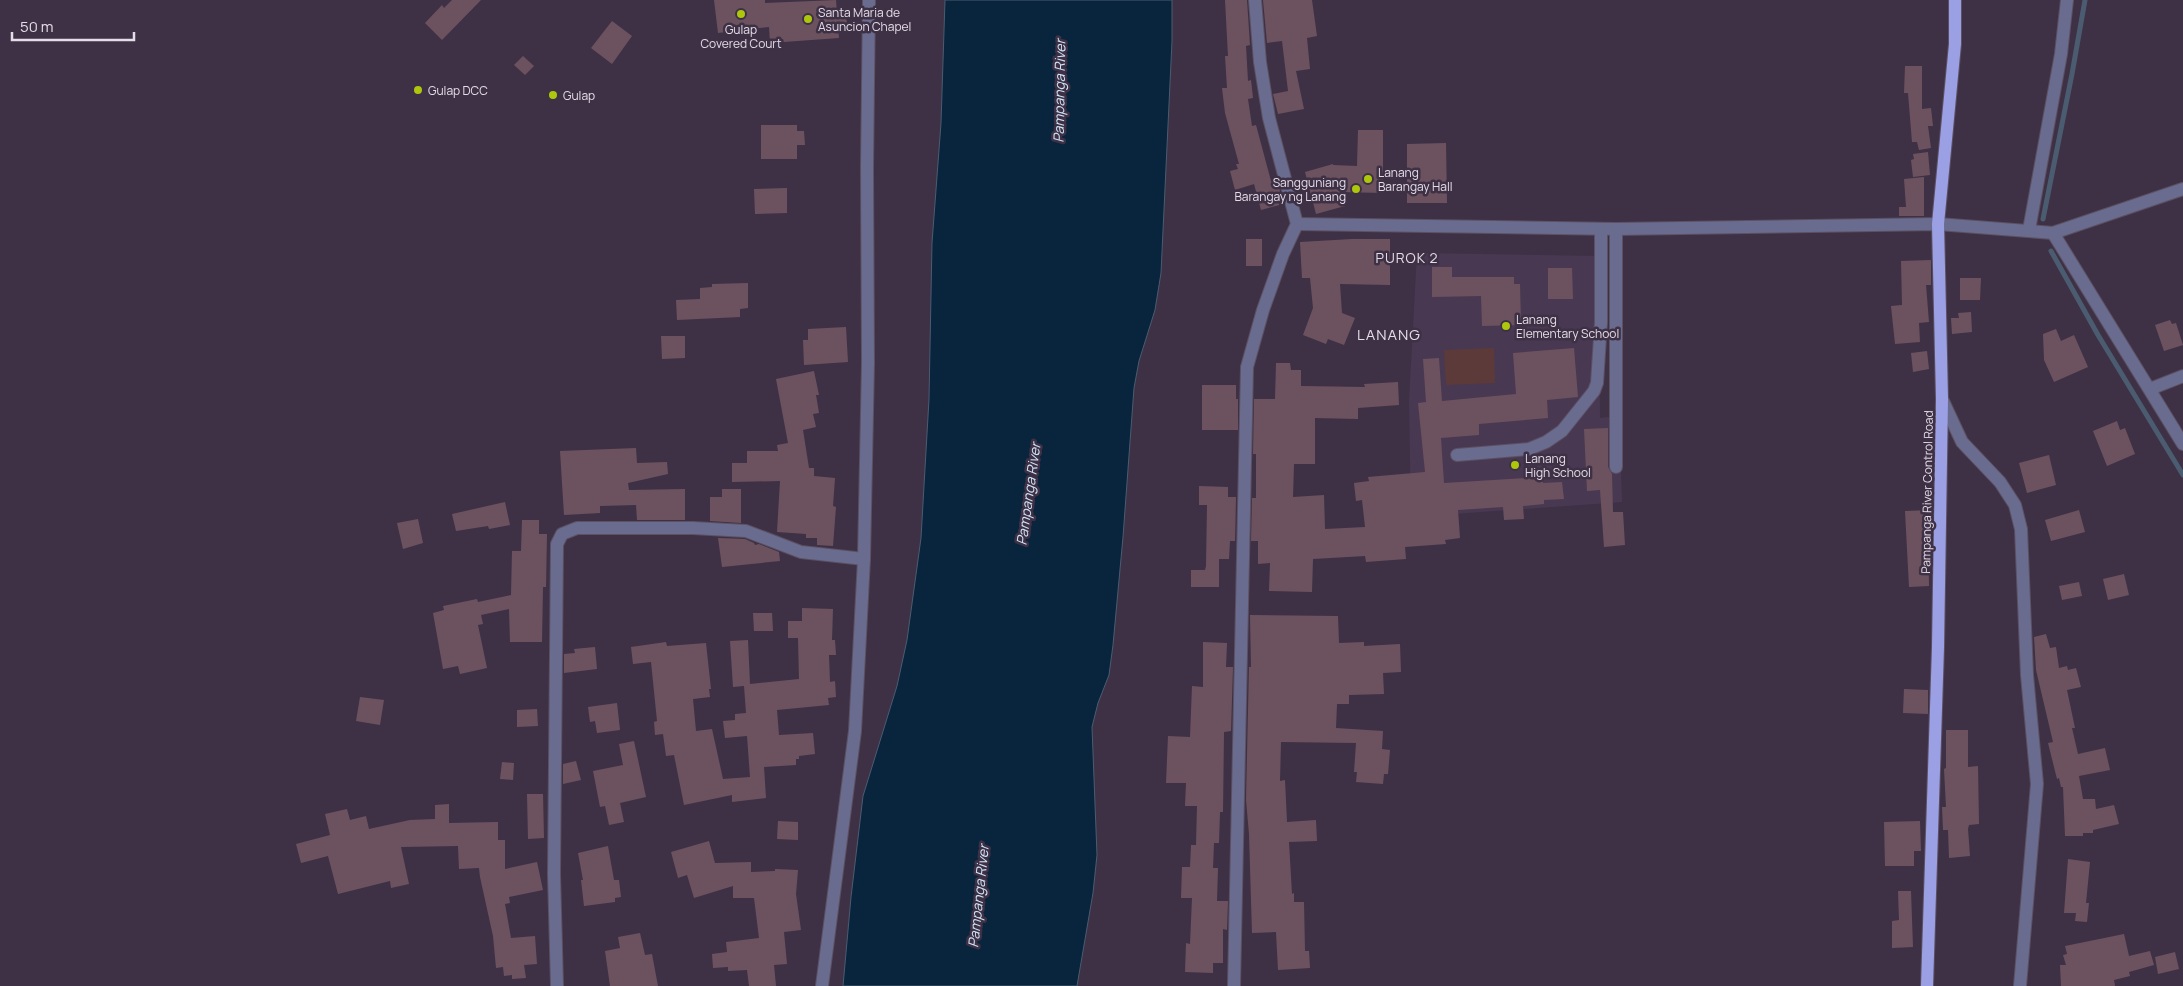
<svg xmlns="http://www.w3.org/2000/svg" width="2183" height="986" font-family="Manrope,sans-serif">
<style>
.built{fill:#493852}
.green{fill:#5c3a3a}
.water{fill:#09253d;stroke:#4b5c71}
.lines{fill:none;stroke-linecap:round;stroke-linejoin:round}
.stream{stroke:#4b5c71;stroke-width:5}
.building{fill:#6c525f}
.minor-casing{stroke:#5c5063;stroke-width:14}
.major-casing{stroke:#5c5063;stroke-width:14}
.minor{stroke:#696c8e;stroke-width:12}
.major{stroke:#9b9fe4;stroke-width:12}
.poi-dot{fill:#aec60b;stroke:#3e3145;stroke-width:2}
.labels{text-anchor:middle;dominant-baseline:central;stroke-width:5;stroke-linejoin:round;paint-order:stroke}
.poi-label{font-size:12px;fill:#e4dce9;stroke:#3e3145;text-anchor:start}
.street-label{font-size:12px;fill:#e4dce9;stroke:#3e3145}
.water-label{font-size:14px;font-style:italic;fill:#d1e5f9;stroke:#3e3145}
.neighbourhood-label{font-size:14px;letter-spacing:1px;fill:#e4dce9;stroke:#3e3145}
.quarter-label{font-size:15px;letter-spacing:1px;fill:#e4dce9;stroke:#3e3145}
</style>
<rect width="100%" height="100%" fill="#3e3145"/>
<path class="built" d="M1417,253L1598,256L1600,418L1619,416L1622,502L1411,517L1409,401Z"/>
<path class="green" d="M1494,348L1495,383L1446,385L1444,350Z"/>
<path class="water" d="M945,0H1172V41L1161,273L1155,310L1139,361L1134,388L1123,537L1113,645L1109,675L1098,703L1092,727L1097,855L1093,893L1077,986H843L851,897L863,796L897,686L907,640L921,538L929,399L932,243L941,123Z"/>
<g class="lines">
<g class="stream">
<path d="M2043,219L2072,74L2085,0"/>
<path d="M2051,251L2098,335L2183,475"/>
</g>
</g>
<g class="building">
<path d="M452,0H481L442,40L425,23L442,5L444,8Z"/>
<path d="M714,0H765V3L836,0L837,13L846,12L847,26H838L839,38L770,43L769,27L718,33Z"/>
<path d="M1225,0H1247L1250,45L1246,46L1248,81L1251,80L1253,98L1248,99L1252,126L1256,125L1271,181L1277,179L1283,204L1261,210L1254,184L1235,190L1230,171L1238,169L1236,164H1239L1225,113L1222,88H1227L1225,56H1228Z"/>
<path d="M1263,0H1312L1317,36L1307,38L1310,69L1296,71L1304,109L1278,114L1273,94L1288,91L1282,41L1267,43Z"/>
<path d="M612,21L632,36L612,64L591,48Z"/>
<path d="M523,56L534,66L525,75L514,65Z"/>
<path d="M1905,66H1922V109L1931,108L1933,126H1928L1931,148L1919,150L1917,142H1912L1908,93H1904Z"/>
<path d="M761,125H797V131H804L805,145H797V159H761Z"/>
<path d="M1358,130H1383V193L1341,192L1345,206L1316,214L1305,172L1333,164V165L1357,166Z"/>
<path d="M1446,143L1447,203H1407V144Z"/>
<path d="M1928,152L1930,175L1913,177L1911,160L1914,159L1913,154Z"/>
<path d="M1924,177V216H1899V207H1906L1904,179Z"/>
<path d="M787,188V213L755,214L754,189Z"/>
<rect x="1246" y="239" width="16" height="27"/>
<path d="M1352,239H1390V285L1340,284L1342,313L1355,318L1344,345L1328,339L1326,344L1303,335L1313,308L1310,278H1302L1300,242Z"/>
<path d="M1931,260V285H1926L1929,322L1919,323L1920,342L1895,344L1891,306L1902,305L1901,261Z"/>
<path d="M1432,267H1452V277H1514V284H1520L1521,325L1482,326L1481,296L1432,297Z"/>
<path d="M1548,268H1572L1573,299H1548Z"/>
<path d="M1960,278H1981L1980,300H1960Z"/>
<path d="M748,283V308L740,309V317L677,320L676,300L700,299V288L712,287V284Z"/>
<path d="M1971,312L1972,332L1952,334L1951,318H1959L1958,313Z"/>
<path d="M2170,320L2172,324L2176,323L2183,345L2164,351L2155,325Z"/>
<path d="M846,327L848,362L804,365L803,340H808V329Z"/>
<path d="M2056,329L2061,341L2074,335L2088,367L2054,382L2044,360L2043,334Z"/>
<path d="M661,336H685V358L662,359Z"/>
<path d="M1574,348L1578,397L1547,400L1548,418L1479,424V435L1441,438L1444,483L1543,477V483L1562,482L1564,499L1544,500V504L1523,506L1524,519L1504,520L1503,507L1458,510L1460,538L1445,540L1446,544L1405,547L1406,559L1366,562L1365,556L1313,559L1312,592L1269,591L1270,563L1258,564V541H1251L1252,498H1256V454H1253L1254,399H1275L1276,363H1290L1291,370H1301V386L1365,387L1364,384L1398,382L1399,405L1358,408V419L1315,418V464H1294L1293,497L1324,495L1325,529L1365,527L1362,500L1356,501L1354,483L1369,481L1368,477L1425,472L1418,403L1426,402L1423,359L1439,358L1442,401L1516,394L1513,353Z"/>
<path d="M1927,351L1929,369L1913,372L1911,353Z"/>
<path d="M814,371L819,395H816L819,413L813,414L816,427L803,430L809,468H814V476L835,478L833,506L836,507L833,546L817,545V538H806V534L777,532L780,481L732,482V463H747V451H778L777,445L788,443L776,379Z"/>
<path d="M1202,385H1236V399H1238V430H1202Z"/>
<path d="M2117,421L2120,430L2125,428L2135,454L2107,466L2093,431Z"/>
<path d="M1608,428V467L1612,474L1613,512H1623L1625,545L1604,547L1600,490L1587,491L1584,429Z"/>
<path d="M636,448L637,463L667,462L668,474L628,483L629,490L685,489V520H637L636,505L600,506V513L564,515L560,451Z"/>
<path d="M2049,455L2056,485L2027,493L2019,463Z"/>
<path d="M1199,486L1228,487V497H1236L1235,541H1230L1229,559H1219V587H1191V570H1205L1206,566L1207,505H1199Z"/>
<path d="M722,489H741V523L710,521V497H722Z"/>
<path d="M505,502L510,525L489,529L488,526L456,531L452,514Z"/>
<path d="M1932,510V522H1928L1929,586L1909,587L1905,511Z"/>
<path d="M2079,510L2085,532L2051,541L2045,520Z"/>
<path d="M418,519L423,543L403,549L397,523Z"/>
<path d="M522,520H539V534H547L546,587H543L542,642H510L509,609L481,615L483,624L478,625L487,668L460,674L458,666L443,669L433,613L444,610L443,606L477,599L478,602L511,595L512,551H521Z"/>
<path d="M718,538L745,539L754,543L755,545L759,544L779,552L780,561L722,567Z"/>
<path d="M2124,574L2129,595L2108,600L2103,579Z"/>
<path d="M2079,582L2082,596L2062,600L2059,586Z"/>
<path d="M802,608L833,609L832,640H835L836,655H829L830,682L835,681L836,697L828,698L829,705L777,710L779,735L813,733L815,754L799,756V759H796V765L764,767L766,798L732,802V795L684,805L674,755L666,756L663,734L655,735L654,722L657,721L651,662L633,664L631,647L666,642L667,646L706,643L711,689H709L710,697L693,699L696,731L712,729L723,779L750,777L747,736L725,738L723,721L735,720V714L746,713L744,686L733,687L730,641L748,640L750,684L799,679L798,638H788V621H802Z"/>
<path d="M753,613H772L773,631H754Z"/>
<path d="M1250,615L1338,616L1339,643L1364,642V646L1400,644L1401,672L1383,673L1384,694L1349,695V704H1337L1336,728L1383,731L1382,749L1390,750L1388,774H1384L1383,784L1356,782L1357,772H1354L1356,743L1281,742L1280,781L1285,780L1287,822L1316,820L1317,841L1289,842L1292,894L1294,893V902H1304L1305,951H1309L1310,968L1278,970L1276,932L1252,933L1249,834L1246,800L1249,667H1251Z"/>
<path d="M2046,634L2050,648L2056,647L2059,668L2067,666L2068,670L2076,668L2081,687L2067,690L2075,728H2072L2078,754L2105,748L2110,770L2079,776L2083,799H2095L2096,809L2114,805L2119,824L2093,830V833H2083V836H2065L2063,787H2061L2059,778L2057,779L2048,743L2053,742L2036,670L2034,637Z"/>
<path d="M1203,642L1227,643L1226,667H1233L1231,731L1224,732L1223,812H1220L1219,843H1214L1213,868H1218L1217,901H1228L1227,930L1223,929V963H1213V973L1185,972L1186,943L1190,944L1192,898H1181L1182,867H1190L1191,845H1196L1197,806H1185L1186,783H1166L1168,736L1190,737L1192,686L1203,687Z"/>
<path d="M595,647L597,669L564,673V654L575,653L574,649Z"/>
<path d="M1904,689L1928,690V714L1903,713Z"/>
<path d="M360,697L384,700L380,725L356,721Z"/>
<path d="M617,703L620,730L597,733L595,721L590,722L588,707Z"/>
<path d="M537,709L538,726L517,727V710Z"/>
<path d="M1946,730H1968V767L1978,766L1979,824L1969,825L1968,829L1970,856L1949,858L1948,830H1943L1942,807H1946L1944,769L1946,768Z"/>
<path d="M634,741L646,797L620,803L624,822L609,825L605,806L600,807L593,771L623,765L619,744Z"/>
<path d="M576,761L581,780L563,784V764Z"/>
<path d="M502,762L514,763L513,780L500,779Z"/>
<path d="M527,794H543L544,838L528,839Z"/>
<path d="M449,804V823L498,822V840H505V869L537,862L543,890L509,897L510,903L505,904L511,938L535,936L537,964L524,965L526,978L512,979V975L504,976L503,967L496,968L493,936L480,877L479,868L459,869L458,846L401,847L409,884L391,888L390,881L338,894L328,856L301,863L296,844L330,835L325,814L347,809L350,820L366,816L369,829L410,820L435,819V805Z"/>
<path d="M778,821L798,822V840L777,839Z"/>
<path d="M1920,821L1921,851H1914V866H1885L1884,822Z"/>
<path d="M709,841L715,863L751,862V872L775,871V869L798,870L796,894L801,930L784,932L787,964L774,965L776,986H749L747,970L728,971V967L713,968L712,954L727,952L726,942L759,938L754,898H733V886L694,898L687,875L678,878L671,852Z"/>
<path d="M608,846L614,880H619L621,897L615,898V902L584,906L581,880H583L578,853Z"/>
<path d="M2068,859L2090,862L2086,903H2089L2087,922L2075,921L2076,913H2064Z"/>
<path d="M1898,891H1911L1913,947L1892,948V921L1899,920Z"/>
<path d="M640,933L645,955L652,954L658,986H610L605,951L620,948L618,937Z"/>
<path d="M2124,934L2129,956L2150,951L2154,965L2129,972L2130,976L2114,980L2115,986H2061L2060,965H2066L2063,955L2067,954L2065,946Z"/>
<path d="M2175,952L2179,969L2158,974L2155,957Z"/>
</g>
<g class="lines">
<defs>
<g id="minor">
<path d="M1297,224L1616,229L1938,224L2053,233L2183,189"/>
<path d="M2029,230L2061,54L2067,0"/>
<path d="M2053,233L2183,444"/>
<path d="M2150,389L2183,376"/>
<path d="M1942,399L1962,442L2000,482L2015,505L2021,529L2027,675L2037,784L2020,986"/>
<path d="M1457,455L1529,449L1546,442L1562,431L1594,391L1597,383L1601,322V229"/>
<path d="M1616,467V229"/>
<path d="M557,986L554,874L557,544L562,534L577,528H693L746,531L801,552L864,559"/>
<path d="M822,986L855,731L864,559L868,363L867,168L869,0"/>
<path d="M1234,986L1247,367L1263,310L1283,254L1297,224L1269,118L1260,62L1255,0"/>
</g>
<path id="major" d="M1927,986L1938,647L1942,399L1938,224L1955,44V0"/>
</defs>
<use href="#minor" class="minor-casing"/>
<use href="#major" class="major-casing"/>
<use href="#minor" class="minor"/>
<use href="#major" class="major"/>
</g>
<g class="poi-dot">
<circle cx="741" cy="14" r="5"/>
<circle cx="808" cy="19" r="5"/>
<circle cx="418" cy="90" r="5"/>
<circle cx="553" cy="95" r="5"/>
<circle cx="1368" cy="179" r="5"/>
<circle cx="1356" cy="189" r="5"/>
<circle cx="1506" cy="326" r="5"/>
<circle cx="1515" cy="465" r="5"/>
</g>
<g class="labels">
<g class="poi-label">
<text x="818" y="12">Santa Maria de<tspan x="818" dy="14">Asuncion Chapel</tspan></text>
<text x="741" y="29" text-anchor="middle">Gulap<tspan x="741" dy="14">Covered Court</tspan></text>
<text x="428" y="90">Gulap DCC</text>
<text x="563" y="95">Gulap</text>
<text x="1378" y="172">Lanang<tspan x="1378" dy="14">Barangay Hall</tspan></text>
<text x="1346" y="182" text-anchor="end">Sangguniang<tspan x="1346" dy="14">Barangay ng Lanang</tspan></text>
<text x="1516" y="319">Lanang<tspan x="1516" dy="14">Elementary School</tspan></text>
<text x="1525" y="458">Lanang<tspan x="1525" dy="14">High School</tspan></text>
</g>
<g class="street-label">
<text transform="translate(1927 492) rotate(-89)">Pampanga River Control Road</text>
</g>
<g class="water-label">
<text transform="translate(1059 91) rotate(-89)">Pampanga River</text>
<text transform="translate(1028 494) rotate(-82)">Pampanga River</text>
<text transform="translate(978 896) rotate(-84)">Pampanga River</text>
</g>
<g class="neighbourhood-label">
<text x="1407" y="257">PUROK 2</text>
</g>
<g class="quarter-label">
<text x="1389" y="334">LANANG</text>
</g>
</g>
<path d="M12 32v8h122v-8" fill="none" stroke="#e4dce9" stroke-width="2.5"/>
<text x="20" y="32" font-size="15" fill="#e4dce9" stroke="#3e3145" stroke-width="4" paint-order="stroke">50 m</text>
</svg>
